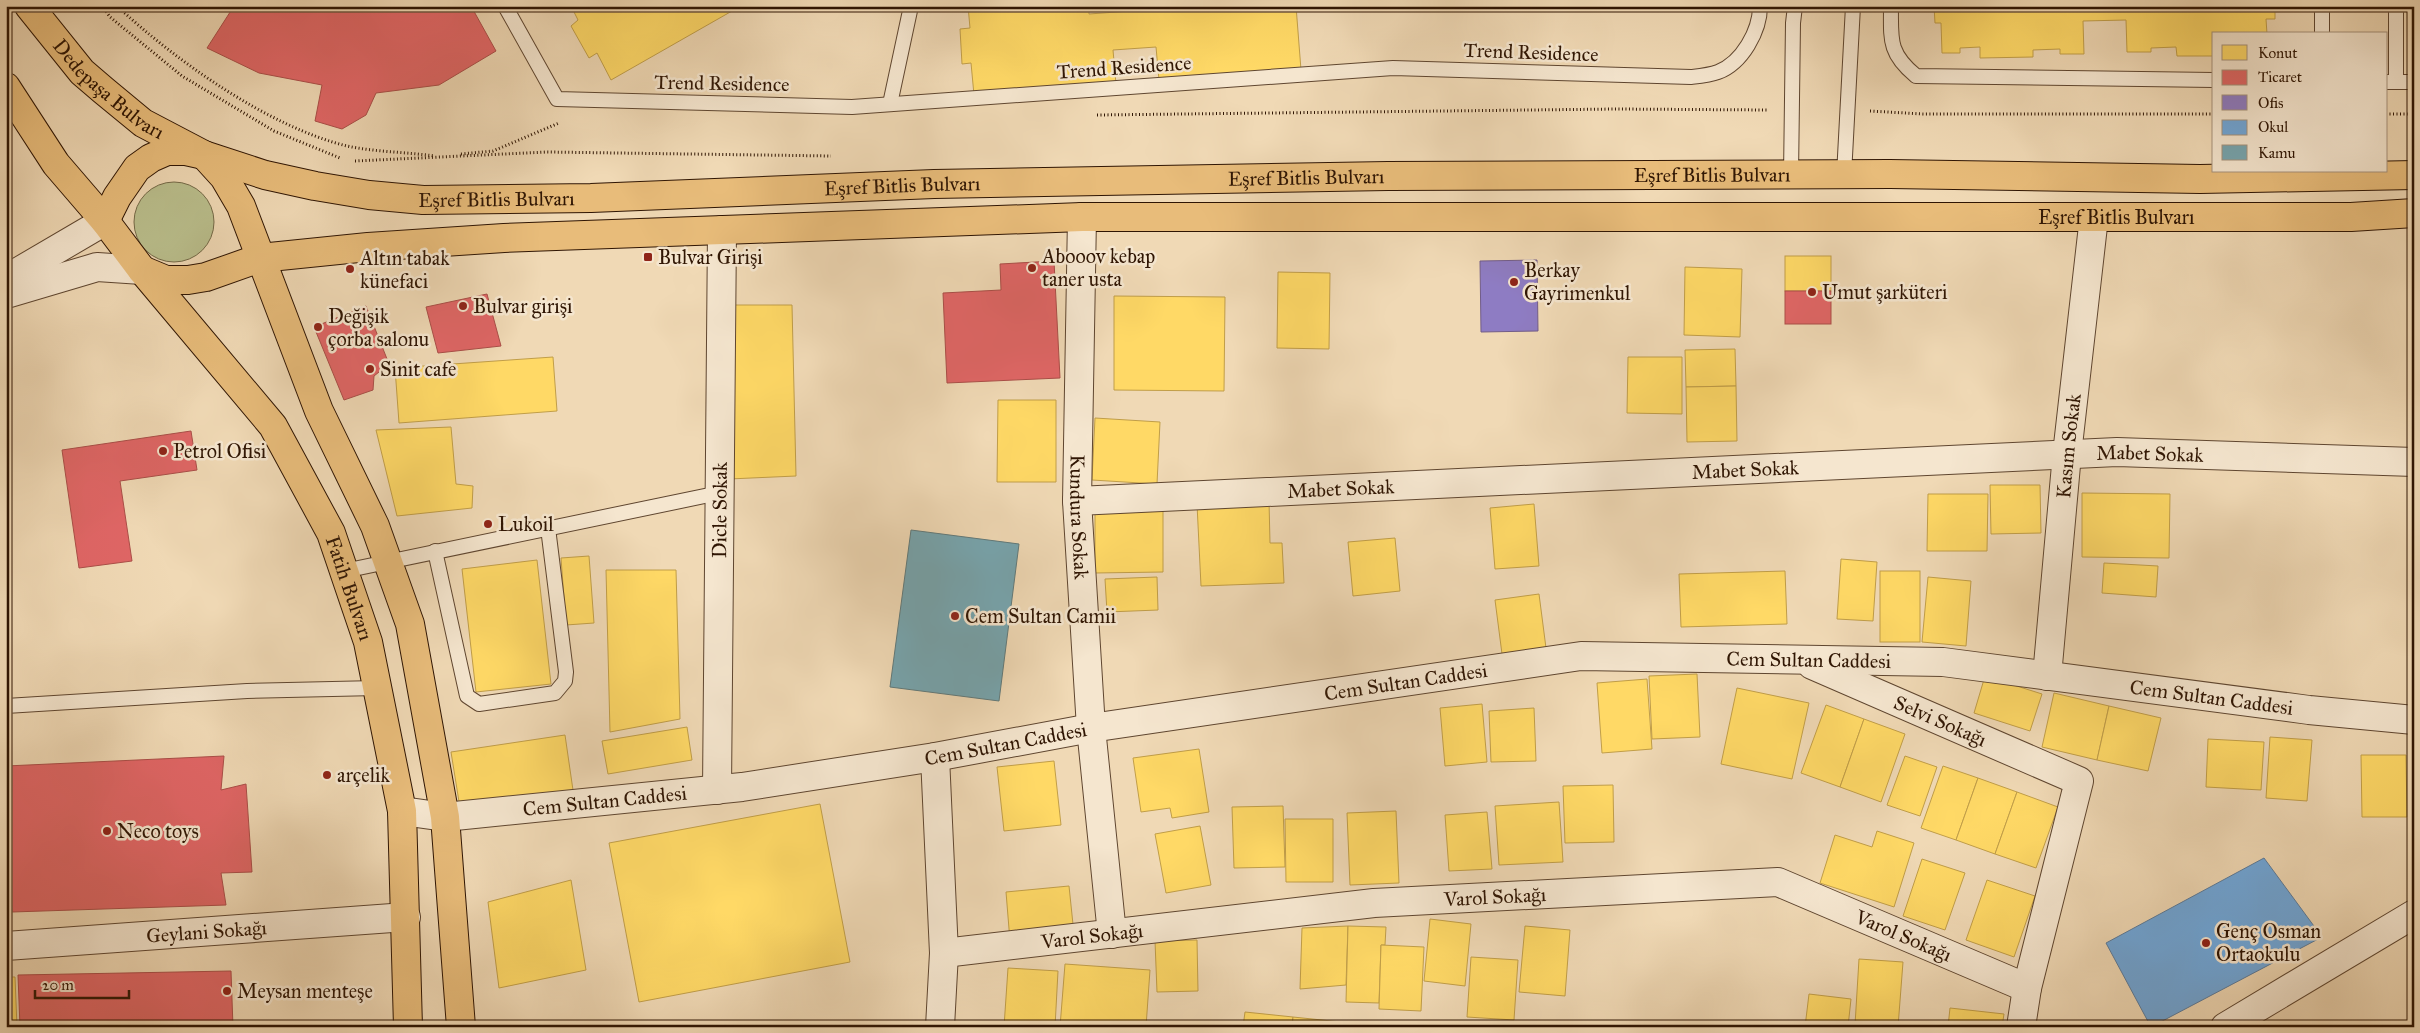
<svg xmlns="http://www.w3.org/2000/svg" width="2420" height="1033" font-family="'IM FELL Great Primer',serif">
<style>
.green{fill:#babf8d;stroke:#746a48}
.homes{fill:#ffd966;stroke:#c19e48}
.shops{fill:#e06666;stroke:#ab4e48}
.offices{fill:#8e7cc3;stroke:#725d89}
.schools{fill:#6fa8dc;stroke:#5c7c9b}
.public{fill:#76a5af;stroke:#617a7b}
.lines{fill:none;stroke-linecap:round;stroke-linejoin:round}
.service-casing{stroke:#5f4630;stroke-width:16}
.minor-casing{stroke:#5f4630;stroke-width:30}
.primary-casing{stroke:#2f1503;stroke-width:30}
.path{stroke:#2f1503;stroke-width:3;stroke-dasharray:1 2.5;stroke-linecap:butt}
.service{stroke:#f5e6cf;stroke-width:14}
.minor{stroke:#f5e6cf;stroke-width:28}
.primary{stroke:#e8bc7a;stroke-width:28}
.poi-dot{fill:#8f2418;stroke:#f5e6cf;stroke-width:2}
.labels{text-anchor:middle;dominant-baseline:central;stroke-width:5;stroke-linejoin:round;paint-order:stroke}
.street-label{font-size:20px;fill:#2f1503;stroke:#f5e6cf}
.poi-label{font-size:20px;fill:#2f1503;stroke:#f5e6cf;text-anchor:start}
</style>
<rect width="100%" height="100%" fill="#f0d9b5"/>
<filter id="stains"><feTurbulence type="fractalNoise" baseFrequency=".004" numOctaves="4"/><feColorMatrix values="0 0 0 0 .2 0 0 0 0 .09 0 0 0 0 .02 0 0 0 .5 -.17"/></filter>
<radialGradient id="worn" r=".72"><stop offset=".6" stop-color="#630" stop-opacity="0"/><stop offset="1" stop-color="#630" stop-opacity=".3"/></radialGradient>
<circle class="green" cx="174" cy="222" r="40"/>
<g class="homes">
<path d="M571,6H738L739,7L611,80L597,53L589,58L571,26L578,20Z"/>
<path d="M968,6H1089V14L1171,8V6H1296L1301,70L1159,80L1156,47L1113,50L1116,84L974,95L971,63L962,64L960,29L970,28Z"/>
<path d="M1934,6H2275V19H2266L2267,34H2214V56H2177L2176,47L2151,48V52H2127L2126,20L2083,21L2084,54H2060V49L2033,50V57L1980,58V47L1960,48V53H1942L1941,23H1935Z"/>
<rect x="1785" y="256" width="46" height="35"/>
<path d="M1685,267L1742,269L1740,337L1684,335Z"/>
<path d="M1278,272L1330,273L1329,349L1277,348Z"/>
<path d="M1114,296L1225,297L1224,391L1114,390Z"/>
<path d="M727,305H792L796,476L729,479Z"/>
<path d="M1735,349L1736,386L1686,387L1685,350Z"/>
<path d="M553,357L557,411L399,423L395,368Z"/>
<path d="M1628,357H1682V414L1627,413Z"/>
<path d="M1736,386L1737,441L1687,442L1686,387Z"/>
<path d="M998,400H1056V482H997Z"/>
<path d="M1095,418L1160,422L1157,484L1092,480Z"/>
<path d="M451,427L456,484L473,486L472,508L397,516L376,430Z"/>
<path d="M1990,485H2040L2041,533L1991,534Z"/>
<path d="M2082,493L2170,494L2169,558L2082,557Z"/>
<path d="M1928,494H1988L1987,551H1927Z"/>
<path d="M1269,501L1270,543H1282L1284,583L1201,586L1197,504Z"/>
<path d="M1534,504L1539,566L1495,569L1490,508Z"/>
<path d="M1163,506V572L1095,573V507Z"/>
<path d="M1395,538L1400,591L1353,596L1348,542Z"/>
<path d="M589,556L594,623L566,625L561,558Z"/>
<path d="M1841,559L1877,562L1873,621L1837,619Z"/>
<path d="M537,560L551,684L476,692L462,569Z"/>
<path d="M2104,563L2158,566L2156,597L2102,593Z"/>
<path d="M606,570H676L680,719L610,732Z"/>
<path d="M1785,571L1787,624L1681,627L1679,574Z"/>
<rect x="1880" y="571" width="40" height="71"/>
<path d="M1157,577L1158,610L1107,612L1105,579Z"/>
<path d="M1928,577L1971,581L1966,646L1922,642Z"/>
<path d="M1539,594L1546,648L1502,654L1495,600Z"/>
<path d="M1697,674L1700,737L1652,739L1649,676Z"/>
<path d="M1985,676L2042,694L2030,731L1974,713Z"/>
<path d="M1647,679L1652,749L1602,753L1597,683Z"/>
<path d="M1737,688L1809,703L1792,779L1721,764Z"/>
<path d="M2054,693L2109,706L2097,760L2042,747Z"/>
<path d="M1482,704L1487,762L1445,766L1440,708Z"/>
<path d="M1826,705L1864,719L1840,787L1801,773Z"/>
<path d="M2109,706L2161,718L2148,771L2097,760Z"/>
<path d="M1534,708L1536,761L1491,762L1489,711Z"/>
<path d="M1864,719L1905,734L1881,802L1840,787Z"/>
<path d="M687,727L692,760L608,774L602,741Z"/>
<path d="M565,735L574,797L461,814L451,752Z"/>
<path d="M2270,737L2312,740L2307,801L2266,798Z"/>
<path d="M2208,739L2264,742L2261,790L2206,787Z"/>
<rect x="2409" y="748" width="5" height="60"/>
<path d="M1199,749L1209,812L1172,818L1170,808L1141,812L1133,758Z"/>
<path d="M2361,755H2406L2407,817H2362Z"/>
<path d="M1905,756L1937,767L1920,816L1887,805Z"/>
<path d="M1054,761L1061,825L1004,831L997,767Z"/>
<path d="M1943,766L1978,778L1956,840L1921,828Z"/>
<path d="M1978,778L2017,792L1995,854L1956,840Z"/>
<path d="M1613,785L1614,842L1565,843L1563,786Z"/>
<path d="M2017,792L2058,807L2036,868L1995,854Z"/>
<path d="M1559,802L1563,862L1499,865L1495,806Z"/>
<path d="M820,804L850,962L639,1002L609,843Z"/>
<path d="M1283,806L1285,867L1234,868L1232,807Z"/>
<path d="M1396,811L1399,883L1350,885L1347,813Z"/>
<path d="M1487,812L1492,869L1449,871L1445,815Z"/>
<path d="M1285,819H1333V882H1286Z"/>
<path d="M1200,826L1211,885L1166,893L1155,834Z"/>
<path d="M1877,831L1914,843L1894,907L1820,883L1835,835L1872,847Z"/>
<path d="M1922,859L1965,873L1945,930L1903,916Z"/>
<path d="M571,880L586,970L499,988L488,902Z"/>
<path d="M1987,880L2035,896L2014,957L1966,940Z"/>
<path d="M1069,886L1074,934L1010,941L1006,892Z"/>
<path d="M1430,919L1471,924L1465,986L1424,981Z"/>
<path d="M1348,926L1346,985L1300,989L1302,928Z"/>
<path d="M1348,926L1386,927L1385,945H1381L1379,1003L1346,1002Z"/>
<path d="M1525,926L1570,930L1565,996L1519,992Z"/>
<path d="M1197,940L1198,991L1157,992L1155,941Z"/>
<path d="M1381,945L1424,947L1421,1011L1379,1009Z"/>
<path d="M1471,957L1518,960L1514,1020L1467,1017Z"/>
<path d="M1859,959L1903,962L1898,1027L1855,1025Z"/>
<path d="M1065,964L1150,970L1146,1027H1060Z"/>
<path d="M1008,968L1058,971L1055,1027H1004Z"/>
<path d="M6,977H15L17,1027H6Z"/>
<path d="M1809,994L1851,999L1848,1027H1805Z"/>
<path d="M1950,1008L2004,1014L2002,1027H1948Z"/>
<path d="M1245,1012L1293,1017L1292,1027H1243Z"/>
<path d="M1293,1017L1341,1022V1027H1292Z"/>
</g>
<g class="shops">
<path d="M234,6H471L496,51L439,85L376,93L366,115L342,129L315,121L322,85L259,73L207,48Z"/>
<path d="M1054,261L1060,378L947,383L943,293L1001,290L1000,264Z"/>
<rect x="1785" y="291" width="46" height="33"/>
<path d="M487,294L501,346L438,353L426,307Z"/>
<path d="M366,306L389,364L374,376L373,390L344,400L314,327Z"/>
<path d="M191,431L197,470L120,481L132,561L79,568L62,450Z"/>
<path d="M224,756L221,790L246,784L252,872L221,873L226,905L12,912L6,827V766Z"/>
<path d="M231,971L233,1027H20L18,975Z"/>
</g>
<path class="offices" d="M1537,260L1538,331L1481,332L1480,261Z"/>
<path class="schools" d="M2264,858L2322,937L2151,1027L2106,943Z"/>
<path class="public" d="M911,530L1019,544L999,701L890,687Z"/>
<g class="lines">
<defs>
<g id="service">
<path d="M505,6L557,99L852,107L1393,68L1691,77C1700,76 1710,75 1718,72C1742,63 1760,31 1760,6"/>
<path d="M1891,6C1891,39 1888,53 1916,76L2214,80"/>
<path d="M2322,34V6"/>
<path d="M2386,82H2414"/>
<path d="M2396,82V6"/>
<path d="M890,104L911,6"/>
<path d="M1791,175L1793,23L1795,6"/>
<path d="M1844,175L1853,6"/>
<path d="M435,551L467,696L479,704L555,693L565,681L566,672L548,528"/>
<path d="M344,571L719,493"/>
<path d="M6,706L247,691L377,688"/>
</g>
<g id="minor">
<path id="s1" d="M1082,217L1077,501L1091,728L1112,934"/>
<path d="M6,279L105,221"/>
<path d="M6,294L97,267L142,270"/>
<path id="s2" d="M1077,501L2117,452L2414,462"/>
<path id="s3" d="M1812,665L2079,781L2027,988L2021,1027"/>
<path id="s4" d="M2047,676L2067,454L2094,217"/>
<path d="M935,757L944,953L940,1027"/>
<path id="s5" d="M717,790L722,230"/>
<path id="s6" d="M402,811L445,817L742,787L935,757L1091,728L1581,656L1943,662L2309,710L2414,720"/>
<path id="s7" d="M6,946L406,917"/>
<path id="s8" d="M944,953L1374,903L1778,882L2027,988"/>
<path d="M2225,1027L2414,914"/>
</g>
<g id="primary">
<path id="s9" d="M29,6L82,72L103,90L143,123L204,155L224,177L241,206L319,411L375,526L410,624L445,817L461,1027"/>
<path id="s10" d="M6,87L56,164L105,221L142,270L273,426L331,533L368,642L402,811L408,1027"/>
<path id="s11" d="M105,221L117,197L137,168L151,158L167,151H186L204,155L265,175L315,186L369,195L423,200L591,198L934,184L1388,176L1890,174L2200,179L2414,175"/>
<path id="s12" d="M142,270L166,280H188L206,277L260,258L368,247L504,238L1082,217H2351L2414,213"/>
</g>
</defs>
<use href="#service" class="service-casing"/>
<use href="#minor" class="minor-casing"/>
<use href="#primary" class="primary-casing"/>
<g class="path">
<path d="M102,6L110,17L182,76L274,131L340,158"/>
<path d="M117,6C176,61 269,127 347,146C375,152 406,152 435,156"/>
<path d="M1870,111L1923,114H2214"/>
<path d="M2386,114H2414"/>
<path d="M1097,115L1616,109L1768,110"/>
<path d="M461,154L493,151L559,123"/>
<path d="M355,161L547,152L831,156"/>
</g>
<use href="#service" class="service"/>
<use href="#minor" class="minor"/>
<use href="#primary" class="primary"/>
</g>
<g class="poi-dot">
<rect x="643" y="252" width="10" height="10" rx="2.5"/>
<circle cx="1032" cy="268" r="5"/>
<circle cx="350" cy="269" r="5"/>
<circle cx="1514" cy="282" r="5"/>
<circle cx="1812" cy="292" r="5"/>
<circle cx="463" cy="306" r="5"/>
<circle cx="318" cy="327" r="5"/>
<circle cx="370" cy="369" r="5"/>
<circle cx="163" cy="451" r="5"/>
<circle cx="488" cy="524" r="5"/>
<circle cx="955" cy="616" r="5"/>
<circle cx="327" cy="775" r="5"/>
<circle cx="107" cy="831" r="5"/>
<circle cx="2206" cy="943" r="5"/>
<circle cx="227" cy="991" r="5"/>
</g>
<g class="labels">
<g class="street-label">
<text transform="translate(1531 52) rotate(2)">Trend Residence</text>
<text transform="translate(1124 67) rotate(-4)">Trend Residence</text>
<text transform="translate(722 83) rotate(1)">Trend Residence</text>
<text stroke="none"><textPath href="#s9" startOffset="116">Dedepaşa Bulvarı</textPath></text>
<text stroke="none"><textPath href="#s11" startOffset="1648">Eşref Bitlis Bulvarı</textPath></text>
<text stroke="none"><textPath href="#s11" startOffset="1242">Eşref Bitlis Bulvarı</textPath></text>
<text stroke="none"><textPath href="#s11" startOffset="838">Eşref Bitlis Bulvarı</textPath></text>
<text stroke="none"><textPath href="#s11" startOffset="432">Eşref Bitlis Bulvarı</textPath></text>
<text stroke="none"><textPath href="#s12" startOffset="1981">Eşref Bitlis Bulvarı</textPath></text>
<text stroke="none"><textPath href="#s4" startOffset="231">Kasım Sokak</textPath></text>
<text stroke="none"><textPath href="#s2" startOffset="1074">Mabet Sokak</textPath></text>
<text stroke="none"><textPath href="#s2" startOffset="669">Mabet Sokak</textPath></text>
<text stroke="none"><textPath href="#s2" startOffset="264">Mabet Sokak</textPath></text>
<text stroke="none"><textPath href="#s5" startOffset="280">Dicle Sokak</textPath></text>
<text stroke="none"><textPath href="#s1" startOffset="300">Kundura Sokak</textPath></text>
<text stroke="none"><textPath href="#s10" startOffset="612">Fatih Bulvarı</textPath></text>
<text stroke="none"><textPath href="#s6" startOffset="1419">Cem Sultan Caddesi</textPath></text>
<text stroke="none"><textPath href="#s6" startOffset="1014">Cem Sultan Caddesi</textPath></text>
<text stroke="none"><textPath href="#s6" startOffset="1824">Cem Sultan Caddesi</textPath></text>
<text stroke="none"><textPath href="#s3" startOffset="140">Selvi Sokağı</textPath></text>
<text stroke="none"><textPath href="#s6" startOffset="609">Cem Sultan Caddesi</textPath></text>
<text stroke="none"><textPath href="#s6" startOffset="204">Cem Sultan Caddesi</textPath></text>
<text stroke="none"><textPath href="#s8" startOffset="554">Varol Sokağı</textPath></text>
<text stroke="none"><textPath href="#s7" startOffset="201">Geylani Sokağı</textPath></text>
<text stroke="none"><textPath href="#s8" startOffset="149">Varol Sokağı</textPath></text>
<text stroke="none"><textPath href="#s8" startOffset="974">Varol Sokağı</textPath></text>
</g>
<g class="poi-label">
<text x="1042" y="256">Abooov kebap<tspan x="1042" dy="23">taner usta</tspan></text>
<text x="658" y="257">Bulvar Girişi</text>
<text x="360" y="258">Altın tabak<tspan x="360" dy="23">künefaci</tspan></text>
<text x="1524" y="270">Berkay<tspan x="1524" dy="23">Gayrimenkul</tspan></text>
<text x="1822" y="292">Umut şarküteri</text>
<text x="473" y="306">Bulvar girişi</text>
<text x="328" y="316">Değişik<tspan x="328" dy="23">çorba salonu</tspan></text>
<text x="380" y="369">Sinit cafe</text>
<text x="173" y="451">Petrol Ofisi</text>
<text x="498" y="524">Lukoil</text>
<text x="965" y="616">Cem Sultan Camii</text>
<text x="337" y="775">arçelik</text>
<text x="117" y="831">Neco toys</text>
<text x="2216" y="931">Genç Osman<tspan x="2216" dy="23">Ortaokulu</tspan></text>
<text x="237" y="991">Meysan menteşe</text>
</g>
</g>
<rect width="2420" height="1033" fill="none" stroke="#f0d9b5" stroke-width="25"/>
<rect x="8" y="8" width="2405" height="1018" fill="none" stroke="#2f1503" stroke-width="2.5"/>
<rect x="12" y="12" width="2395" height="1008" fill="none" stroke="#2f1503"/>
<rect x="2212" y="32" width="175" height="140" fill="#f5e6cf" stroke="#a6927d"/>
<rect x="2222" y="45" width="25" height="15" fill="#ffd966" stroke="#a6927d"/>
<text x="2258" y="58" font-size="15" fill="#2f1503">Konut</text>
<rect x="2222" y="70" width="25" height="15" fill="#e06666" stroke="#a6927d"/>
<text x="2258" y="82" font-size="15" fill="#2f1503">Ticaret</text>
<rect x="2222" y="95" width="25" height="15" fill="#8e7cc3" stroke="#a6927d"/>
<text x="2258" y="108" font-size="15" fill="#2f1503">Ofis</text>
<rect x="2222" y="120" width="25" height="15" fill="#6fa8dc" stroke="#a6927d"/>
<text x="2258" y="132" font-size="15" fill="#2f1503">Okul</text>
<rect x="2222" y="145" width="25" height="15" fill="#76a5af" stroke="#a6927d"/>
<text x="2258" y="158" font-size="15" fill="#2f1503">Kamu</text>
<path d="M35 990v8h94v-8" fill="none" stroke="#2f1503" stroke-width="2.5"/>
<text x="42" y="990" font-size="15" fill="#2f1503" stroke="#f5e6cf" stroke-width="4" paint-order="stroke">20 m</text>
<rect width="100%" height="100%" filter="url(#stains)"/>
<rect width="100%" height="100%" fill="url(#worn)"/>
</svg>
